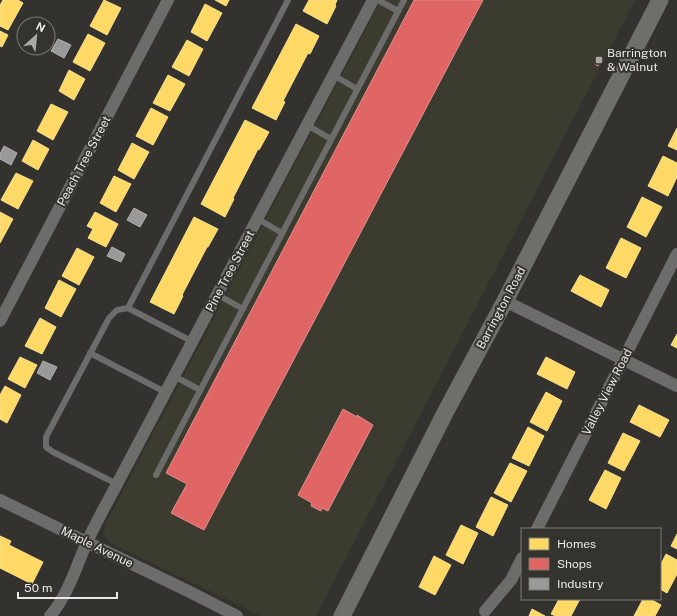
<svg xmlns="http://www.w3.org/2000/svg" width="677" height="616" font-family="'Public Sans',sans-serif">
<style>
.built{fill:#3c3b2f}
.homes{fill:#ffd966;stroke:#f8de8c}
.shops{fill:#e06666;stroke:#e38d8c}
.industry{fill:#999;stroke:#b1b1b0}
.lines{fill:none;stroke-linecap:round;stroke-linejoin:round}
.lane{stroke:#6c6c6a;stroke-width:6}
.street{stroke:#6c6c6a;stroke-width:12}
.secondary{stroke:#6e6e6b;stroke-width:17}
.poi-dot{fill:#a9a8a4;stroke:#34332d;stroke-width:1.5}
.labels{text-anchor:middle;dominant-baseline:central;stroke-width:4;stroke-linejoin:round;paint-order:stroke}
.poi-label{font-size:12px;fill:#e9e8e4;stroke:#34332d;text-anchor:start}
.street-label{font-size:12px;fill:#e9e8e4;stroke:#34332d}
</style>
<rect width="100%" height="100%" fill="#33322e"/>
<path class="built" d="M381,0H635L316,616H262L112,544L106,538L104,533L105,525Z"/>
<g class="homes">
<path d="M3,0H18L23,3L8,30L0,26V5Z"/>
<path d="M104,0L121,8L107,35L90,26Z"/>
<path d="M215,0H229L226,6Z"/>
<path d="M309,0H337L335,5L336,6L327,24L303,11Z"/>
<path d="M205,4L222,13L207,41L191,32Z"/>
<path d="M296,24L319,36L310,54L308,53L283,101L285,102L276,120L252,108Z"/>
<path d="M0,31L8,35L2,47L0,46Z"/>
<path d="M88,34L105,43L90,71L73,62Z"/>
<path d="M187,40L203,49L189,76L172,67Z"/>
<path d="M69,70L85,79L74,100L59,91Z"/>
<path d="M168,75L185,84L170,111L153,103Z"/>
<path d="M51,104L68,112L53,140L37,131Z"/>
<path d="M151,108L168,117L153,145L136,136Z"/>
<path d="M245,120L269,132L259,150L258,149L233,198L234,199L225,217L201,204Z"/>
<path d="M677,128V150L668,146Z"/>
<path d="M33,140L49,149L38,170L22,161Z"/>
<path d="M132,143L149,152L134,179L118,170Z"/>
<path d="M663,156L677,163V177L668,196L648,186Z"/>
<path d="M16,173L33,181L18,209L1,200Z"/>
<path d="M114,176L131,184L116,212L100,203Z"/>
<path d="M642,197L662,207L646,237L627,227Z"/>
<path d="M0,212L13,219L0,243Z"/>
<path d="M95,212L118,224L106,247L88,238L93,229L87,226Z"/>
<path d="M194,217L218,229L208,247H207L182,295L183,296L174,314L150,302Z"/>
<path d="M621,238L641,248L626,278L606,268Z"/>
<path d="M77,248L94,257L79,285L62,276Z"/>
<path d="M580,275L609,290L601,307L571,291Z"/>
<path d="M59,280L76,289L61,317L45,308Z"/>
<path d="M40,318L56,327L42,354L25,346Z"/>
<path d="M677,334V348L671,345Z"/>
<path d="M20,357L37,365L25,388L8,379Z"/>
<path d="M546,357L575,372L567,389L537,374Z"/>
<path d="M5,386L21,395L7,423L0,419V395Z"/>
<path d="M546,392L562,401L547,431L530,422Z"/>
<path d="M639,405L669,420L660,437L630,422Z"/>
<path d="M528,427L544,436L529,466L512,458Z"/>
<path d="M623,433L640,441L624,471L608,463Z"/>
<path d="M510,463L527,471L511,502L494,493Z"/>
<path d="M605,470L621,478L606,509L589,500Z"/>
<path d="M491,497L508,505L493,536L476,527Z"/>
<path d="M461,525L478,533L463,564L446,555Z"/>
<path d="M677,534V549L671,546Z"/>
<path d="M0,536L11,541L9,545L43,562L32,584L0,568Z"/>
<path d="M666,554L677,560V574L667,593L660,589V566Z"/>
<path d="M434,556L451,565L435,595L419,587Z"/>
<path d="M559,599H580L571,616H556L551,614Z"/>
<path d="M643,599H650L661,605L655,616H634Z"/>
<path d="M532,609L545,616H529Z"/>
</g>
<g class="shops">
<path d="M414,0H483L204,530L171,513L187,484L166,473Z"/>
<path d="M599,56L603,58L598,66L595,64Z"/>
<path d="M343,409L357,417V415L373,425L328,511L322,508L321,511L311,506L312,503L298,495Z"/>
</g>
<g class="industry">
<path d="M58,39L71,45L64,58L51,51Z"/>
<path d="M4,146L17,153L11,165L0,159V154Z"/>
<path d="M134,208L147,215L140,227L127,220Z"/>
<path d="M112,247L125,254L121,262L107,256Z"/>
<path d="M43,361L57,367L50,380L37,373Z"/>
</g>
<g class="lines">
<g class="lane">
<path d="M378,0L398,11"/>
<path d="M333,75L357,89"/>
<path d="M307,125L331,139"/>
<path d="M258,219L282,233"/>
<path d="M218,295L243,309"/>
<path d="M128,308L288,0"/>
<path d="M90,353L165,392"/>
<path d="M174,376L200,390"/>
<path d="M156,475L404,0"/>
<path d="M117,484L53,452L46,447V437L109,318L117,310L128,308L193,342"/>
</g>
<g class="street">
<path d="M505,301L677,386"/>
<path d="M0,321L168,0"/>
<path d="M0,500L190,592L237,616"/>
<path d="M537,529L677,254"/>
<path d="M485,611L511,580L522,558"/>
<path d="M50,616C68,595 76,567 87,542C96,522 107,503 117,484L373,0"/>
</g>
<path class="secondary" d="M342,616L446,411L505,301L660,0"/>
</g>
<rect class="poi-dot" x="595" y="56" width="8" height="8" rx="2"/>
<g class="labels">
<g class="poi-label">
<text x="607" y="53">Barrington<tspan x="607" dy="14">&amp; Walnut</tspan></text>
</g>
<g class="street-label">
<text transform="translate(84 161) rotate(-62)">Peach Tree Street</text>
<text transform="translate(230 271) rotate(-62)">Pine Tree Street</text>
<text transform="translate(501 308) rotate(-62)">Barrington Road</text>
<text transform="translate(607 392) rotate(-63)">Valley View Road</text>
<text transform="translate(97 547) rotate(26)">Maple Avenue</text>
</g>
</g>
<rect x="521" y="528" width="140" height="72" fill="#34332d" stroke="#7c7b76"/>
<rect x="529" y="538" width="20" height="12" fill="#ffd966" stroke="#7c7b76"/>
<text x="557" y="548" font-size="12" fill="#e9e8e4">Homes</text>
<rect x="529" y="558" width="20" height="12" fill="#e06666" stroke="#7c7b76"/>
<text x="557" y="568" font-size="12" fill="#e9e8e4">Shops</text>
<rect x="529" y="578" width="20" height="12" fill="#999999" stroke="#7c7b76"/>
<text x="557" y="588" font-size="12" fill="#e9e8e4">Industry</text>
<g transform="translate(36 36) rotate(27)"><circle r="19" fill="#34332d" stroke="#7c7b76"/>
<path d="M0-3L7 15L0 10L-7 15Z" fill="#a9a8a4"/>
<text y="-6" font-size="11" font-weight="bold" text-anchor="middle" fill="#e9e8e4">N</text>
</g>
<path d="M18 592v6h99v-6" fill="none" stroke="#e9e8e4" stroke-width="2"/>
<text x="24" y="592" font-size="12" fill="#e9e8e4" stroke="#34332d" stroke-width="3" paint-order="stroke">50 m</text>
</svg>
